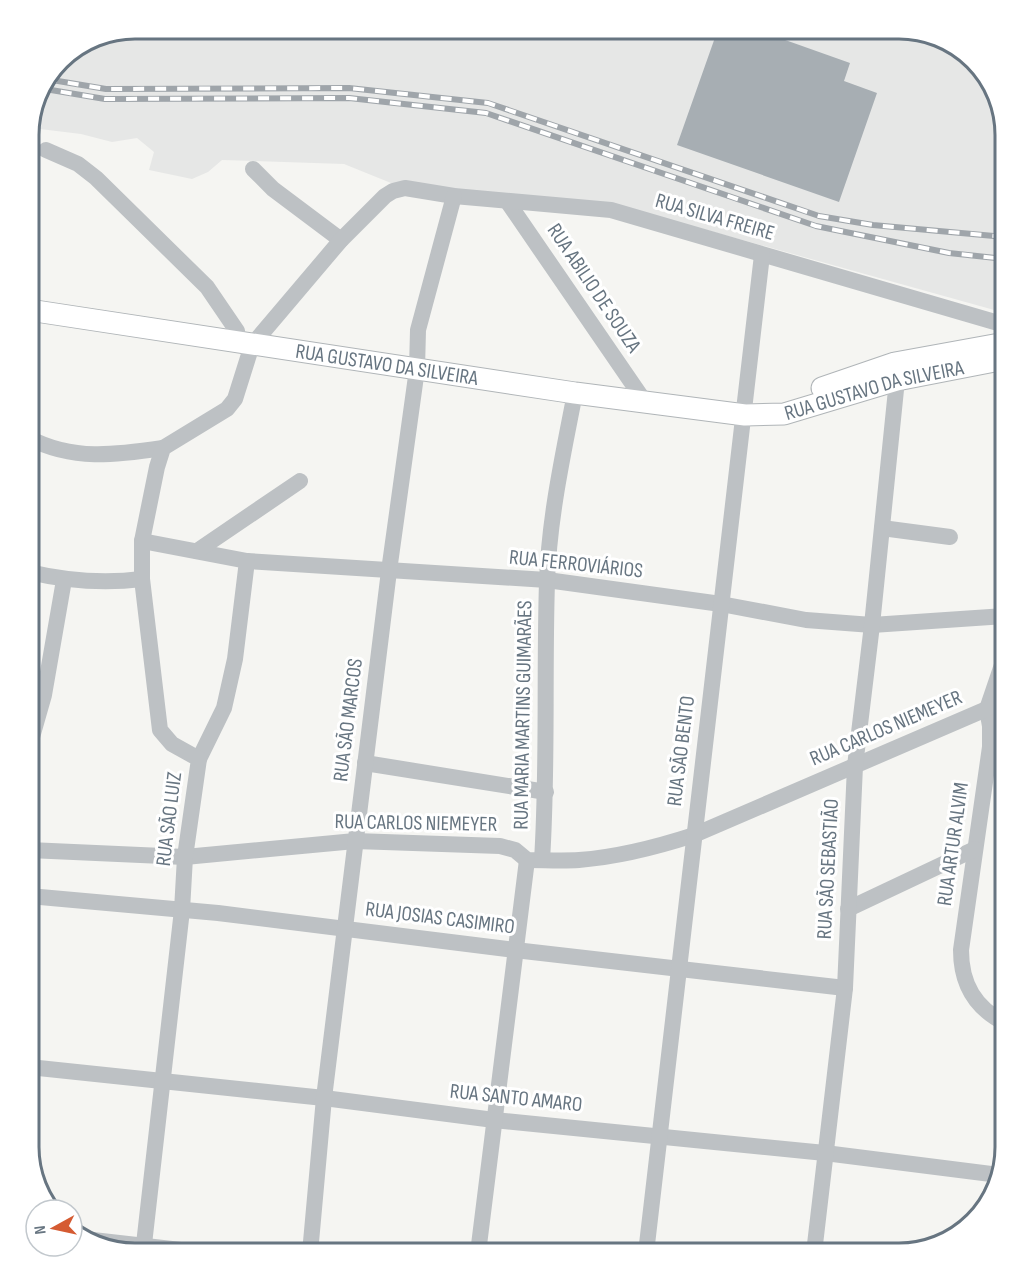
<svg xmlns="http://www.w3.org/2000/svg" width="1034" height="1282" font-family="'Sofia Sans Condensed',sans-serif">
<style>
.built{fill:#e6e7e6}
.building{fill:#a7aeb3}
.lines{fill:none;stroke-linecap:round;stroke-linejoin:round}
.major-casing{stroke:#b0b5b8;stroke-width:23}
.minor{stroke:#bdc1c4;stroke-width:16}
.major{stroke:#fff;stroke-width:21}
.rail-casing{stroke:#9fa5aa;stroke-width:6}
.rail{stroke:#fff;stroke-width:4;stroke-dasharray:11;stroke-linecap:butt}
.labels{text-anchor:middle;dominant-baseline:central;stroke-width:6;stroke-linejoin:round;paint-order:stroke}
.street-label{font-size:21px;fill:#677581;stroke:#fff}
.rim{fill:none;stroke:#677581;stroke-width:3}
</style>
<rect width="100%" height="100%" fill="#f5f5f2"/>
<path class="built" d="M135,29H906L952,43L987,75L1005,134V313L635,210L391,183L344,164L222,160L208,172L192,179L149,170L154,152L137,138L112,142L81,134L40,129L29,125L39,88L64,55Z"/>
<path class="building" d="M718,29H754L850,63L844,81L877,93L839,202L677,145Z"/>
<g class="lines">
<defs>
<g id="major">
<path id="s1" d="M29,310L575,393L745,415L784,414L897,380L1005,359"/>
<path d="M822,388L895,363L1005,343"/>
</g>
</defs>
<use href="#major" class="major-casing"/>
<g class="minor">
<path d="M46,150L78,164L96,178L207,287L237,331L238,341"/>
<path d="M253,169L273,189L341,240"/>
<path d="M507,201L645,402"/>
<path d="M29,438C73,461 115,455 163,448"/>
<path d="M882,528L950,537"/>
<path d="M142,541L247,561L547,580L721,604L806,620L872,625L1005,616"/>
<path d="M197,551L300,481"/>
<path d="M29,572C67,581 102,584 142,579"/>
<path d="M1005,656L987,709L990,726V747L961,950C961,984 975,1008 1005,1023"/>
<path d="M29,755L30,744L44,695L64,580"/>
<path d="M199,759L224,708L235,659L247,561"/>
<path d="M365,763L546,792"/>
<path d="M29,850L185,857L355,841L500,846L515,850L527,860C544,860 562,861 579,860C618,857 657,847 694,835L1005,701"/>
<path d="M542,860C548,767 544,675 547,582C549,518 563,455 575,393"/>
<path d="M29,896L218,913L515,950L845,988"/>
<path d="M848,909L975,849"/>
<path d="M29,1067L324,1098L494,1120L825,1153L999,1175"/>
<path d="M985,1205L999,1176"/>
<path d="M84,1239L207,1253"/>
<path d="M143,1253L182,910L185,857L199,759L172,744L160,730L142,579V541L157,467L163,448L227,409L235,399L252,345L341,240L385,196L393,191L405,188L454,196L611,210L1005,325"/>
<path d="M310,1253L324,1098L389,571L417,369L418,330L454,196"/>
<path d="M478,1253L527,860"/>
<path d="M646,1253L762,255"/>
<path d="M814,1253L845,988L855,766L872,625L897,380"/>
</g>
<use href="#major" class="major"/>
<defs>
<g id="rail">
<path d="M46,79L106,89L349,88L488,103L819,216L873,225L1005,237"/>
<path d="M39,88L105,99L349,98L486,113L816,226L949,253L1005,259"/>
</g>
</defs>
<use href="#rail" class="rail-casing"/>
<use href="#rail" class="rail"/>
</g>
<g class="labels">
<g class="street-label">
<text transform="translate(715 217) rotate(16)">RUA SILVA FREIRE</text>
<text transform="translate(594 288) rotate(56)">RUA ABILIO DE SOUZA</text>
<text stroke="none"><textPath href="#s1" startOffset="362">RUA GUSTAVO DA SILVEIRA</textPath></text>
<text stroke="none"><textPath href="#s1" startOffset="856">RUA GUSTAVO DA SILVEIRA</textPath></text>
<text transform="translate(576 564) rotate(6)">RUA FERROVIÁRIOS</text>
<text transform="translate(523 715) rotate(-89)">RUA MARIA MARTINS GUIMARÃES</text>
<text transform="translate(348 720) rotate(-83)">RUA SÃO MARCOS</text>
<text transform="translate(886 728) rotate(-23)">RUA CARLOS NIEMEYER</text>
<text transform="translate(681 751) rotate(-83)">RUA SÃO BENTO</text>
<text transform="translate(169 819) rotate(-83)">RUA SÃO LUIZ</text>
<text transform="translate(416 823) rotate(1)">RUA CARLOS NIEMEYER</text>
<text transform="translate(953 844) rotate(-82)">RUA ARTUR ALVIM</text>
<text transform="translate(828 869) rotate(-87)">RUA SÃO SEBASTIÃO</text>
<text transform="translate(440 918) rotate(7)">RUA JOSIAS CASIMIRO</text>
<text transform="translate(516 1098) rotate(6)">RUA SANTO AMARO</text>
</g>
</g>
<path d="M0 0H1034V1282H0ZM135 39H899A96 96 0 0 1 995 135V1147A96 96 0 0 1 899 1243H135A96 96 0 0 1 39 1147V135A96 96 0 0 1 135 39Z" fill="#fff" fill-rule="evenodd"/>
<path class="rim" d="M135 39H899A96 96 0 0 1 995 135V1147A96 96 0 0 1 899 1243H135A96 96 0 0 1 39 1147V135A96 96 0 0 1 135 39Z"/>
<g transform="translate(54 1228) rotate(262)"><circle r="28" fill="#ffffff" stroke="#c2c8cd" stroke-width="1.5"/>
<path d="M0-4.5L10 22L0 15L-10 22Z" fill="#d55b32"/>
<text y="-9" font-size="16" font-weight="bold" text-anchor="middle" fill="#677581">N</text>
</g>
</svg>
